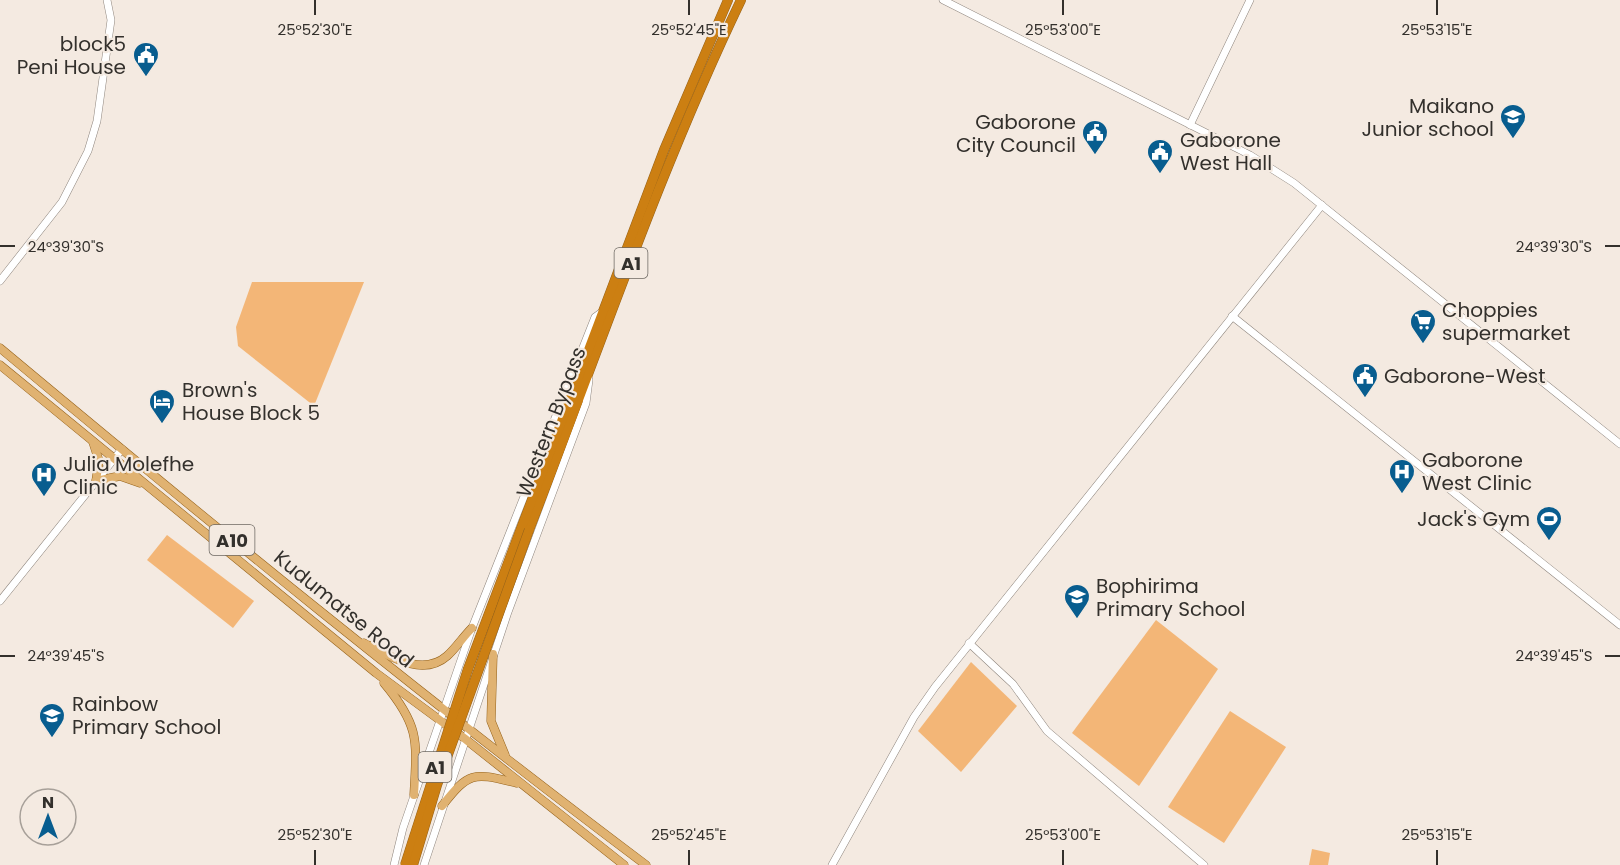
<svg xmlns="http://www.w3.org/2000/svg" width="1620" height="865" font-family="Poppins,sans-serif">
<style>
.green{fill:#f3b677}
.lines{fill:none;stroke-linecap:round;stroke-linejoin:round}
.secondary-casing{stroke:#8e857d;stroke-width:8}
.primary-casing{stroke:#96631b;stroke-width:9}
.highway-casing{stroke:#96631b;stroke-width:10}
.secondary{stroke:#fff;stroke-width:7}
.primary{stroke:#e0b271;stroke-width:8}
.highway{stroke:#cc7f12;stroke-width:9}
.highway-bridge-casing{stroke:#96631b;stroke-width:10;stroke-linecap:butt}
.highway-bridge{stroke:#cc7f12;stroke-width:9}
.ticks{fill:none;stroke:#33302c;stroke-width:2}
.labels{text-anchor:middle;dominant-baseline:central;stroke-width:4.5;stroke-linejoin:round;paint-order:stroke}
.shield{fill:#f4eae1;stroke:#6d6862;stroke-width:1.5}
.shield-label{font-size:18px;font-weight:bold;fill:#33302c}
.poi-label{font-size:20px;fill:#33302c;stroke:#f4eae1;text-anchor:start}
.street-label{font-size:20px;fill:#33302c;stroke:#f4eae1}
.ticks-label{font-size:15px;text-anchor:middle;fill:#33302c;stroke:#f4eae1;stroke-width:4.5;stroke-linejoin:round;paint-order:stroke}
</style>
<rect width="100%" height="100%" fill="#f4eae1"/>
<g class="green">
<path d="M252,282H364L314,406L238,346L236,327Z"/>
<path d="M167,535L254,601L233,628L147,560Z"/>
<path d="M1156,620L1218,669L1139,786L1072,733Z"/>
<path d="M971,662L1017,706L961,772L918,731Z"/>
<path d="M1230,711L1286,747L1224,843L1168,807Z"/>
<path d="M1312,849L1330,853L1328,865H1309Z"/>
</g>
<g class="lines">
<defs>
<g id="secondary">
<path d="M943,0L1250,155L1294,183L1620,444"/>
<path d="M1190,125L1250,0"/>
<path d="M0,281L62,202L88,151L97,121L111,20L107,0"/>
<path d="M1232,316L1620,625"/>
<path d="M0,601L122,449"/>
<path d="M969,643L1013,684L1047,731L1204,865"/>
<path d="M394,865L403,828L472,628L595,317L602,312"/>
<path d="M424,865L508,612L586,403L589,380"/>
<path d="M832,865L914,717L935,687L1322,205"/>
</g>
<g id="primary">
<path d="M0,348C212,525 425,699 646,865"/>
<path d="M0,365L376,673L464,738L624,865"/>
<path d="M93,442L99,461L96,481"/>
<path d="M96,481L120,476L140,483"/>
<path d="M364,643C388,655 422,678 447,656C456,648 463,637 472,628"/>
<path d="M493,654L491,721L505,755"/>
<path d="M384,683C420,726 417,741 414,795"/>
<path d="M442,806C470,770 474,773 517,783"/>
</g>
<g id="highway">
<path d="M529,530C598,353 659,171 741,0"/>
<path d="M468,669L664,150L728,0"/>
</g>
</defs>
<use href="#secondary" class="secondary-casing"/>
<use href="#primary" class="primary-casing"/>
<use href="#highway" class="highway-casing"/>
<use href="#secondary" class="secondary"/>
<use href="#primary" class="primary"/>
<use href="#highway" class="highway"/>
<defs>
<g id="highway-bridge">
<path d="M405,865L468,669"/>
<path d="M413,865L437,785L529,530"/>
</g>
</defs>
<use href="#highway-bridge" class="highway-bridge-casing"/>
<use href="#highway-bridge" class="highway-bridge"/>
</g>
<path class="ticks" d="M315,0V15M689,0V15M1063,0V15M1437,0V15M0,246H15M1605,246H1620M0,656H15M1605,656H1620M315,850V865M689,850V865M1063,850V865M1437,850V865"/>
<defs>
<symbol id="civic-pin" viewBox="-11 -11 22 30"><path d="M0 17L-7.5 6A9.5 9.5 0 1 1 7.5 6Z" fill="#085d8f" stroke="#f4eae1"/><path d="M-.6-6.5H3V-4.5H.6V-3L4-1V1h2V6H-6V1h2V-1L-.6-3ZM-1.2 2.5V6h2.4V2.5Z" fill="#fff"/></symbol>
<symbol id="school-pin" viewBox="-11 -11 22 30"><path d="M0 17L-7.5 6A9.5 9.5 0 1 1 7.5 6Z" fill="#085d8f" stroke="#f4eae1"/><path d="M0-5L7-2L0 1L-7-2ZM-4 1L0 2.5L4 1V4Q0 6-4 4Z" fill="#fff"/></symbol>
<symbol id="supermarket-pin" viewBox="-11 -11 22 30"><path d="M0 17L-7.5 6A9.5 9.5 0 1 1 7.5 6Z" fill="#085d8f" stroke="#f4eae1"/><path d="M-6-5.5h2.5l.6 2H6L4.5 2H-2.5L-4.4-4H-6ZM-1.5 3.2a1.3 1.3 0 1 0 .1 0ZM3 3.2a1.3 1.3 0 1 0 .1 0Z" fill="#fff"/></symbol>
<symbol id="hotel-pin" viewBox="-11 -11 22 30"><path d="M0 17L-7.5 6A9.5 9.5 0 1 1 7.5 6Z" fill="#085d8f" stroke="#f4eae1"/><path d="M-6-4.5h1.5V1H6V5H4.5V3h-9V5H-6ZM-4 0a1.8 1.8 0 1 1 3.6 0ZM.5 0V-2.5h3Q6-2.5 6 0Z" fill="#fff"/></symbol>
<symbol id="hospital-pin" viewBox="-11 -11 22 30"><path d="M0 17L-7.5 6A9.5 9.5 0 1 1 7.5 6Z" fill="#085d8f" stroke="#f4eae1"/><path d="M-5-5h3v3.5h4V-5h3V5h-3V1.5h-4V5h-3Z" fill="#fff"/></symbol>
<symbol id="stadium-pin" viewBox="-11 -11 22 30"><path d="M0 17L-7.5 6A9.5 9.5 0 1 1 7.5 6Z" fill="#085d8f" stroke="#f4eae1"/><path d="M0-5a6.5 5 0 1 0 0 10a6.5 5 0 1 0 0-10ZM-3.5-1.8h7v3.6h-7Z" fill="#fff"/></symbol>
</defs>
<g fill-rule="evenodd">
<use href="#civic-pin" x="131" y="40" width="30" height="40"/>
<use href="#school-pin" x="1498" y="102" width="30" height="40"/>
<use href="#civic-pin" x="1080" y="118" width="30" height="40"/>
<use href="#civic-pin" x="1145" y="137" width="30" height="40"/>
<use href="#supermarket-pin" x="1408" y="307" width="30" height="40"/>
<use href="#civic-pin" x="1350" y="361" width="30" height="40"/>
<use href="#hotel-pin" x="147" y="387" width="30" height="40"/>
<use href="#hospital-pin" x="1387" y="457" width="30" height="40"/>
<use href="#hospital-pin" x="29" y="460" width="30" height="40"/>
<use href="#stadium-pin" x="1534" y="504" width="30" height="40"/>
<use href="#school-pin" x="1062" y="582" width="30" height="40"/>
<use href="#school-pin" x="37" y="701" width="30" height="40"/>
</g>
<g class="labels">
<g class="shield">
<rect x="614.5" y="248" width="33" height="30" rx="4.5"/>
<rect x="209.5" y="525" width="45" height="30" rx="4.5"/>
<rect x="418.5" y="752" width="33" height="30" rx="4.5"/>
</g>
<g class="shield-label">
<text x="631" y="263">A1</text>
<text x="232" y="540">A10</text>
<text x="435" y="767">A1</text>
</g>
<g class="poi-label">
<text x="126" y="44" text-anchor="end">block5<tspan x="126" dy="23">Peni House</tspan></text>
<text x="1494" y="106" text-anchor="end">Maikano<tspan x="1494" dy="23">Junior school</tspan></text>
<text x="1076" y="122" text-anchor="end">Gaborone<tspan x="1076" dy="23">City Council</tspan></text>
<text x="1180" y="140">Gaborone<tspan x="1180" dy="23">West Hall</tspan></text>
<text x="1442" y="310">Choppies<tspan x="1442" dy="23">supermarket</tspan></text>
<text x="1384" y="376">Gaborone-West</text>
<text x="182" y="390">Brown's<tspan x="182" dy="23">House Block 5</tspan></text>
<text x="1422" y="460">Gaborone<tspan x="1422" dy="23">West Clinic</tspan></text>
<text x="63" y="464">Julia Molefhe<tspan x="63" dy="23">Clinic</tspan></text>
<text x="1530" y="519" text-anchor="end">Jack's Gym</text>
<text x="1096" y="586">Bophirima<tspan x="1096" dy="23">Primary School</tspan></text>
<text x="72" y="704">Rainbow<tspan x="72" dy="23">Primary School</tspan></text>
</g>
<g class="street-label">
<text transform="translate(551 422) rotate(-69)">Western Bypass</text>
<text transform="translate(344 609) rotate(39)">Kudumatse Road</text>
</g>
</g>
<g class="ticks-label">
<text x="315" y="35">25°52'30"E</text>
<text x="689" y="35">25°52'45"E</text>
<text x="1063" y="35">25°53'00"E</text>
<text x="1437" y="35">25°53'15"E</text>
<text x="66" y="252">24°39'30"S</text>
<text x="1554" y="252">24°39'30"S</text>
<text x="66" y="661">24°39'45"S</text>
<text x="1554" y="661">24°39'45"S</text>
<text x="315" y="840">25°52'30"E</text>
<text x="689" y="840">25°52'45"E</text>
<text x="1063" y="840">25°53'00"E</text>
<text x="1437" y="840">25°53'15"E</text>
</g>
<g transform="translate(48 817)"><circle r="28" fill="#f4eae1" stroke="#a7a099" stroke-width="1.5"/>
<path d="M0-4.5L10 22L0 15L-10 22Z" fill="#085d8f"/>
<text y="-9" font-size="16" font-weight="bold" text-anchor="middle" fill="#33302c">N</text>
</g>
</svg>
